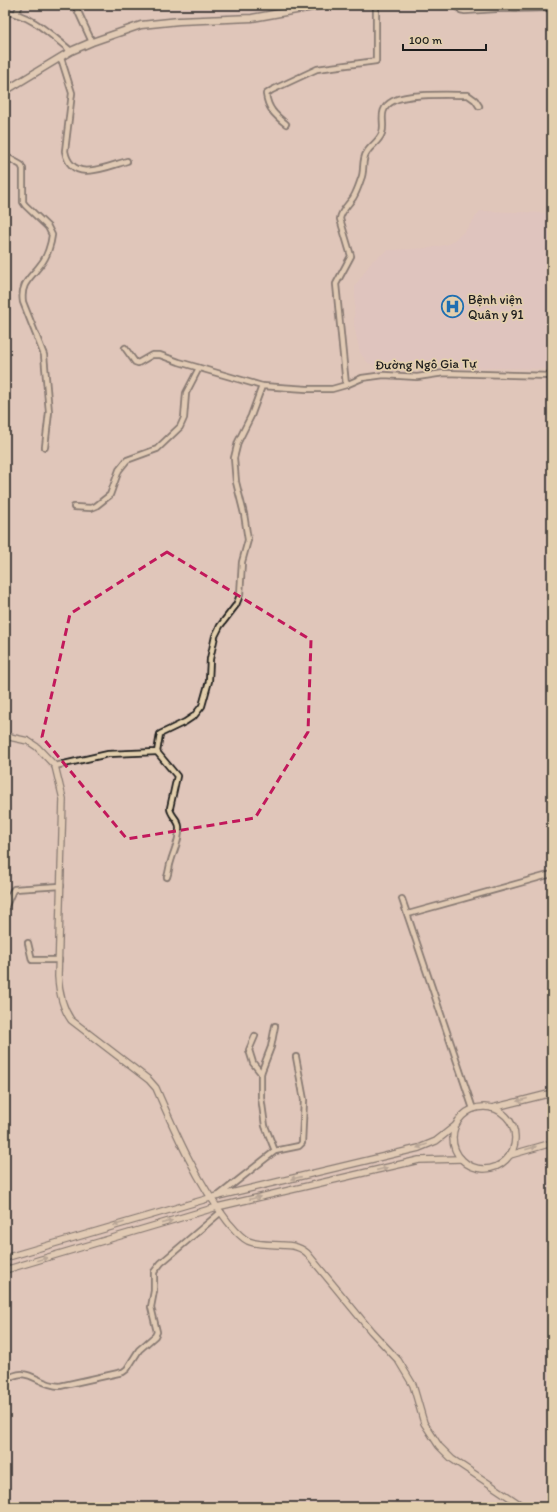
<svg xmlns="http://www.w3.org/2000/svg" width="557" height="1512" font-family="Itim,sans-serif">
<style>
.built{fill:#dec0c3}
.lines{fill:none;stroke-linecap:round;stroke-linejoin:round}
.minor-casing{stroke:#1c1c1c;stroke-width:8}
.tertiary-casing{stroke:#1c1c1c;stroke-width:8}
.secondary-casing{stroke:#1c1c1c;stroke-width:9}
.minor{stroke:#e3cfad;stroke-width:4.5}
.tertiary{stroke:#e3cfad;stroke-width:5.5}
.secondary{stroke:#e3cfad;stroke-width:6}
.oneway{fill:#897e6c}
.marked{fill:none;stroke:#c2185b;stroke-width:3;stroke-dasharray:8 5;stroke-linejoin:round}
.labels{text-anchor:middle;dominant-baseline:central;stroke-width:3.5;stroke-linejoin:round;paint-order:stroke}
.poi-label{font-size:13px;fill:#1c1c1c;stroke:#e3cfad;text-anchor:start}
.street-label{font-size:13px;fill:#1c1c1c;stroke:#e3cfad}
</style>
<rect width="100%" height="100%" fill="#e0c6ba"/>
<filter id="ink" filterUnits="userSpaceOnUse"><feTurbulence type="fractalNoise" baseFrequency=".025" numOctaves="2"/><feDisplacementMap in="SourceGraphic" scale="8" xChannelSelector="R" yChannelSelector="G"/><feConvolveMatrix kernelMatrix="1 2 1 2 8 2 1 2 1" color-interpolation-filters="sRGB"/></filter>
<g filter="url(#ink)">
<path class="built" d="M480,211L552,213V369L455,367L437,363L422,362L411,367L388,368L368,363L360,353L354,325L355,286L372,261L388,250L430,248L449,244L466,230Z"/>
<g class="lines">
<defs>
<g id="minor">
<path d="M75,5L92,42"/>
<path d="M456,5L461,10L465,11L496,9L552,8"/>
<path d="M461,10L472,5"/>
<path d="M5,12C31,14 51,35 71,51"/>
<path d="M16,14L20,5"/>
<path d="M61,58L72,93L65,151C71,184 106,167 127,161"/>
<path d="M286,124C275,115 268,109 266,94L272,90L317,69L376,61V5"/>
<path d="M5,156L21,165L23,169V202L25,205L48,227L52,235C51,244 47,257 41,264C31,278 20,283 23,302L44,355L49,412L45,447"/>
<path d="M125,348L135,362L138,363L152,355H160L179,362L262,386"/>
<path d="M346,385L336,284L351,256L340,219C341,211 348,205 353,198C356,193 359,185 361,179C365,171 361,160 367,152C371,145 379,142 382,133C386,123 376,110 393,101C408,93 450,95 468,95L475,100L479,106"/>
<path d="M74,507L91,508L96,506L110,495L119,470L127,460L157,449L180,427L184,418L186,393L199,368"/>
<path d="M157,752L177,776L170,808C170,815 179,820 179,827C180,840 174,850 171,861C169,866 169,872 167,877"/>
<path d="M55,766L108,754L157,752L160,734L185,722L194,716L202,706L209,681L210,659L215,636L220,626L236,605L240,595L242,562L248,540L244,514L236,482L234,458L238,442L251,416L262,386L307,389H332L346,385L362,378L384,375L417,377L444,373L552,376"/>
<path d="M402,899L473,1109"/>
<path d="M5,908L12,892L14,889L61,886"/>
<path d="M408,914L552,874"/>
<path d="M28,943L32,960H59"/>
<path d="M255,1036L249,1050L253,1063L261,1073"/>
<path d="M275,1151L265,1126L261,1097V1073L271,1047L275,1026"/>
<path d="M218,1196L275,1151L299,1146L302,1143L304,1100L296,1057"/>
<path d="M5,1381C29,1363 36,1386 60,1386L123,1372L127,1369L139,1350L155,1336L157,1332L151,1307L154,1291V1272L161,1263L221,1212"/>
</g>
<g id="tertiary">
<path d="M5,736L28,741L37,747L55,766L63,799L58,976C59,992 62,1007 71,1020L149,1080L156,1088C176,1134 197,1182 228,1222C234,1229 240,1237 248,1241C267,1249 292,1239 307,1253L371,1331L398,1360L413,1385L424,1423L439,1446L452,1459L518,1503L522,1507"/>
<circle cx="484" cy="1138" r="31"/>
<path d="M492,1108L552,1093"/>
<path d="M510,1155L552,1143"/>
<path d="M5,1258L210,1198L419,1148L436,1141L455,1126"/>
<path d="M5,1270L217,1207L419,1160L461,1159"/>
</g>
<path id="secondary" d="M5,91L71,51L92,42L141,25L179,21L252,18L324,5"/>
</defs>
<use href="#minor" class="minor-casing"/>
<use href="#tertiary" class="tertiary-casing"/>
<use href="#secondary" class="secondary-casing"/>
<use href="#minor" class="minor"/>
<use href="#tertiary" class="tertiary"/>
<use href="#secondary" class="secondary"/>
</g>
<defs><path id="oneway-solid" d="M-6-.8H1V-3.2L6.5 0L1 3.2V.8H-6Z"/></defs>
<g class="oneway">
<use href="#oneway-solid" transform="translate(522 1100) rotate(166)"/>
<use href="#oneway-solid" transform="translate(422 1146) rotate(160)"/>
<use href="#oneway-solid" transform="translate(531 1148) rotate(-17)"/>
<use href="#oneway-solid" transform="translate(382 1169) rotate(-13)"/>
<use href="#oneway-solid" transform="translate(296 1178) rotate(167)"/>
<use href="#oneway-solid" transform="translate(255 1198) rotate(-13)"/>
<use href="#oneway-solid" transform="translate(167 1222) rotate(-16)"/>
<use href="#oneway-solid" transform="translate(119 1224) rotate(164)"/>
<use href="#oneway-solid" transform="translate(42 1259) rotate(-16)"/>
</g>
</g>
<path d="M0 0H557V1512H0ZM167,552L311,640L308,732L255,818L127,839L42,737L70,614Z" fill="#e0c6ba" fill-opacity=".55" fill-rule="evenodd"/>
<path class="marked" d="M167,552L311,640L308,732L255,818L127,839L42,737L70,614Z"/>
<defs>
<symbol id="hospital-ring" viewBox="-11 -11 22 22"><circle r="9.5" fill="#e3cfad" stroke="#1f6fb2" stroke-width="1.5"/><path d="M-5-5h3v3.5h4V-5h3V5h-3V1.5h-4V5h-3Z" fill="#1f6fb2"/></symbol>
</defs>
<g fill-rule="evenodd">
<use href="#hospital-ring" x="440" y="294" width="25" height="25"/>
</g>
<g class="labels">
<g class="poi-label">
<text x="468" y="299">Bệnh viện<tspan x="468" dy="15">Quân y 91</tspan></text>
</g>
<g class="street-label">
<text transform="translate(426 364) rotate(-1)">Đường Ngô Gia Tự</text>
</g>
</g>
<rect width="557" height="1512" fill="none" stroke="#e3cfad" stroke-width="20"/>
<rect x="10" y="10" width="537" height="1492" fill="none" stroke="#1c1c1c" stroke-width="1.5" filter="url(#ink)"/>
<path d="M403 44v6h83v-6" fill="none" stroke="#1c1c1c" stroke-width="2"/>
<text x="409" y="44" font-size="12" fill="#1c1c1c" stroke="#e3cfad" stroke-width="3" paint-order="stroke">100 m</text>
</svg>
